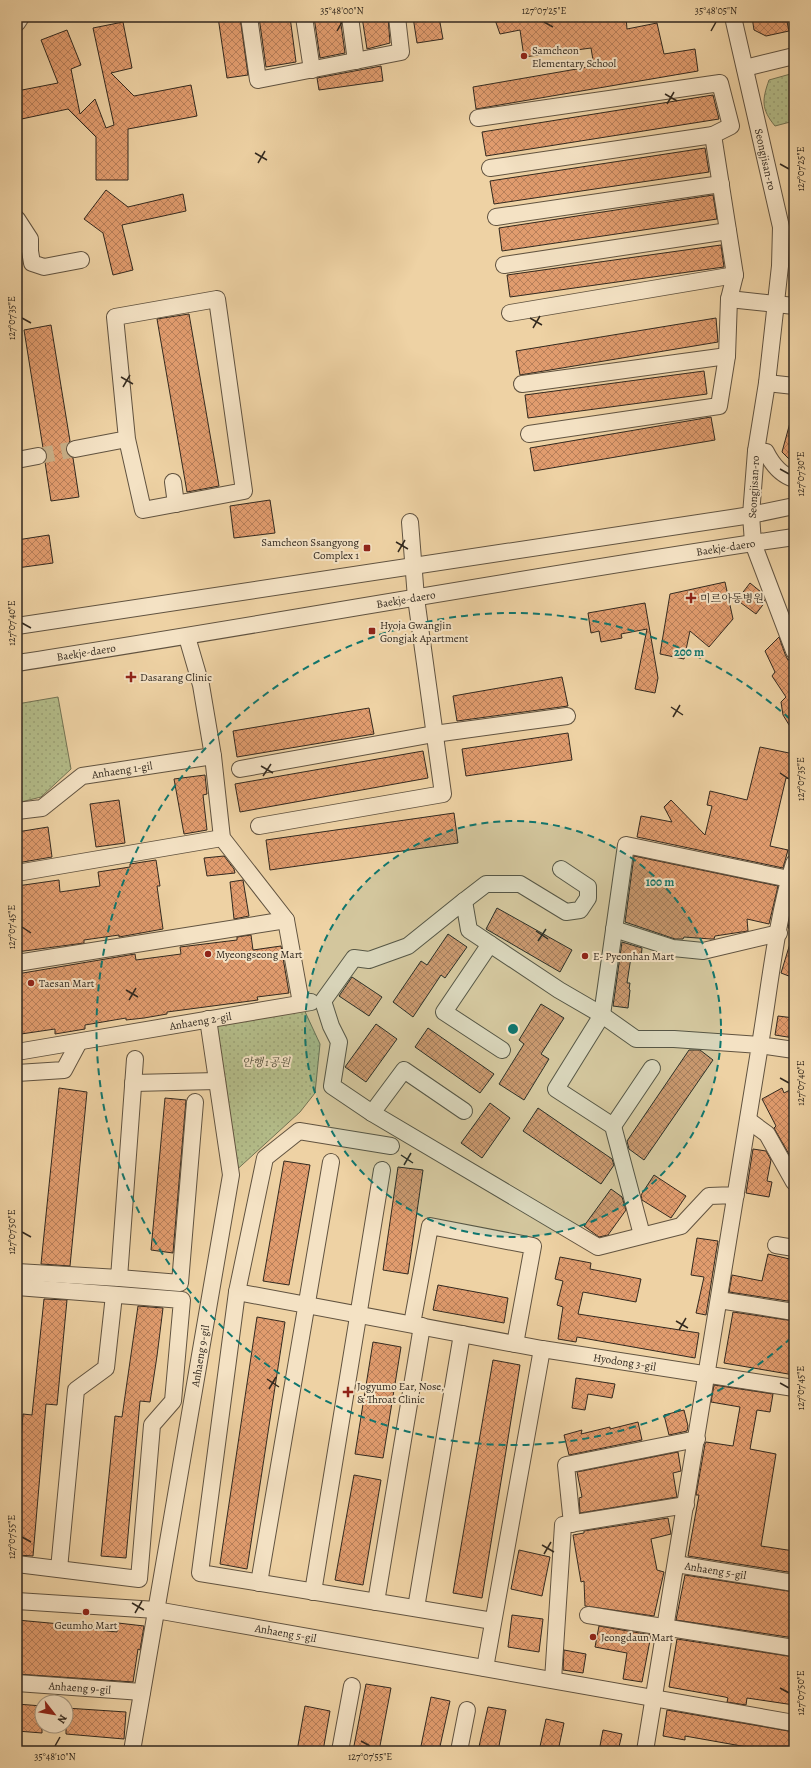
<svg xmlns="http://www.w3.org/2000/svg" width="811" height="1768" font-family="Alegreya,'Noto Serif KR',serif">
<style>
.park{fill:url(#park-dots);stroke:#737354}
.building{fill:url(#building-cross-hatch);stroke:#32291f}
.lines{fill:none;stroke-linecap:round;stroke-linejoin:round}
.minor-tunnel{stroke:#c8b089;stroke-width:16;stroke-dasharray:16 8;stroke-linecap:butt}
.minor-casing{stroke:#615340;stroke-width:18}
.minor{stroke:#f4e2c4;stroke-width:16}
.ticks{fill:none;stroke:#32291f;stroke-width:1.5}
.ring{fill:none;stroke:#0f766e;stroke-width:2;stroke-dasharray:7 5}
.poi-dot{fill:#8f2418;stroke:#f4e2c4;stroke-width:1.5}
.labels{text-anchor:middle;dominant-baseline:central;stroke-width:4;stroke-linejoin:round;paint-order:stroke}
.poi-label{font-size:11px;fill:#32291f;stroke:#f4e2c4;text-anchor:start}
.street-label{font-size:11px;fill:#32291f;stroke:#f4e2c4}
.park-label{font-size:11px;font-style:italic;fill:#524e3a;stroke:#f4e2c4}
.centre{fill:#0f766e;stroke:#f4e2c4;stroke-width:2}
.ring-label{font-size:12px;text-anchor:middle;font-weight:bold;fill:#0f766e;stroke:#f4e2c4;stroke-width:4;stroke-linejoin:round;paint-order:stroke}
.neatline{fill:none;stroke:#32291f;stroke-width:1.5}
.ticks-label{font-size:10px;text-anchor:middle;fill:#32291f}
</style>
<defs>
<pattern id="park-dots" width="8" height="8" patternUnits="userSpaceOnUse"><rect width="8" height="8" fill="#b4bd8a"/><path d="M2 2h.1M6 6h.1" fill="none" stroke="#9ba277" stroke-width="1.8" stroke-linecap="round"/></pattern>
<pattern id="building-cross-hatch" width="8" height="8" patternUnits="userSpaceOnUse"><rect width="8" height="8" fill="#e19c6e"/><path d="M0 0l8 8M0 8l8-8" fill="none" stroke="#b77f5a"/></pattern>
</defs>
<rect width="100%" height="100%" fill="#eed2a4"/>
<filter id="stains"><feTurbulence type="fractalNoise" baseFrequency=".005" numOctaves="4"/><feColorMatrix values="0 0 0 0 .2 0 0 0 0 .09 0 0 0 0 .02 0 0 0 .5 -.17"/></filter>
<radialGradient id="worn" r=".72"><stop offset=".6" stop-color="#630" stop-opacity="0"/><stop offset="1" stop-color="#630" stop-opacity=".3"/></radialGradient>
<g class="park">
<path d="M794,73V121L775,126C761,109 762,100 769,80Z"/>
<path d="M58,697L71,769L41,797L17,803V704Z"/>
<path d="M301,1003L320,1044L315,1093L300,1112L231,1175L208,1019Z"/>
</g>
<g class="building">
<path d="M218,17H240L248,75L227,78Z"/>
<path d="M259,17H290L296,62L266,67Z"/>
<path d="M314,17H340L345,53L320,58Z"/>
<path d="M362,17H388L390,43L367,49Z"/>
<path d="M413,17H439L443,39L417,43Z"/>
<path d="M494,17H626L627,29L657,23L664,54L695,49L698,71L476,109L473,87L594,66L591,48L524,57L520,30L500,34Z"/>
<path d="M752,17H786L789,31L766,36L754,30Z"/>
<path d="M123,22L132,68L111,73L134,96L191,85L197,116L128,129V180H96V137L68,109L17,120V91L58,83L41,40L67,30L81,65L71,69L80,114L95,99L106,128L114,125L93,28Z"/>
<path d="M381,66L383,81L319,90L317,78Z"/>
<path d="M713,95L719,119L486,156L482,132Z"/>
<path d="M705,148L709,172L494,204L490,181Z"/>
<path d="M106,190L128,207L183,194L186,211L122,225L133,270L113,275L103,233L84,219Z"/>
<path d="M713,195L717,219L502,251L499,228Z"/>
<path d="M721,245L724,267L510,297L507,275Z"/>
<path d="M189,314L219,486L187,492L157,319Z"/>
<path d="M716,318L718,342L520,375L516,351Z"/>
<path d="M51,325L70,441L66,446V450L68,455L73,458L79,497L51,501L45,462L47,455L43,448L24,330Z"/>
<path d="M704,371L707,394L528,418L525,395Z"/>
<path d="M711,417L715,440L534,471L530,448Z"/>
<path d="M791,419L794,420V464L782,452Z"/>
<path d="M270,500L275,533L234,538L230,506Z"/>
<path d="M49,535L53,563L17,568V540Z"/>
<path d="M725,582L733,619L709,647L690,631L684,659L660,654L670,594Z"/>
<path d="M750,583L761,592L765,602L756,614L737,600Z"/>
<path d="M645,603L658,678L655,693L635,689L647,629L621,634L622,638L601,642L599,631L591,633L588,613Z"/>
<path d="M779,637L785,654L788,660L790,659L794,678V733L783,715L781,702L786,697L772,676L775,672L765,651Z"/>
<path d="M562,677L568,706L457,721L453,696Z"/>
<path d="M369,708L374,734L237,757L233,731Z"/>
<path d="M568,733L572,760L466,776L462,749Z"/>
<path d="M760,747L794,754L791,779L786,778L770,846L788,850L783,868L637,837L641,816L672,822L664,807L671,800L705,835L712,806L707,805L710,791L747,800Z"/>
<path d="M423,751L428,778L240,812L235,784Z"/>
<path d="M205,775L207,794L203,795L207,830L184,834L174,779Z"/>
<path d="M119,800L125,843L96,847L90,804Z"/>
<path d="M454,813L458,843L270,870L266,840Z"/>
<path d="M48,827L52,857L17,863V832Z"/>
<path d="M224,856L234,869L235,873L207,876L204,858Z"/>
<path d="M634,856L778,886L769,924L747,919L748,931L715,936L714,939H711L684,937L683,939H675L625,922Z"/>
<path d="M156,860L160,886H157L163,929L119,937V935L84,940V943L17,952V886L59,880L60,892L100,886L98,872L130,867V864Z"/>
<path d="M243,880L249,916L234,919L230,882Z"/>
<path d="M794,900V930L788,928Z"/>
<path d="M497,908L572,950L560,972L486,929Z"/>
<path d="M448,934L467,947L445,978L441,975L413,1017L393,1002L421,961L427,965Z"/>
<path d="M251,935L253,950L281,946L289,993L257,997L258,1000L167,1012V1014L144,1018L126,1020V1018L85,1025V1029L55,1034V1029L21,1034L17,1003V974L135,954L136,960L181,954L180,947L237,940V937Z"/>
<path d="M792,937H794V978L781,973Z"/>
<path d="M622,942L642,948L641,958L631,957L627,983H630L629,989L630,990L628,1008L613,1006Z"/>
<path d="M352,977L382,997L369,1016L339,996Z"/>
<path d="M541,1004L564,1018L541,1054L549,1059L524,1100L499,1084L524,1044L519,1040Z"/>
<path d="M778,1016L794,1018V1038L775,1035Z"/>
<path d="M376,1024L397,1039L366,1082L345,1067Z"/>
<path d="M428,1028L494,1074L480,1093L415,1047Z"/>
<path d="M689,1050H700L713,1060L644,1160L629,1149L627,1141Z"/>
<path d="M59,1088L87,1092L70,1266L41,1264Z"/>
<path d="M782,1088L784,1093L794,1088V1163L774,1128L776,1126L762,1099Z"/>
<path d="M165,1098L186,1100L173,1253L151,1250Z"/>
<path d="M490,1103L510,1118L482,1158L461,1143Z"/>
<path d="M538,1108L612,1159L614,1165L601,1184L523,1131Z"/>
<path d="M753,1149L766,1151L771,1160L767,1181L772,1182L769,1197L746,1193Z"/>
<path d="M284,1161L310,1165L289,1285L263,1281Z"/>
<path d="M398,1167L423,1170L408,1274L383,1270Z"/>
<path d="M654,1175L686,1196L671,1218L642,1200L641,1195Z"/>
<path d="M611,1189L622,1197L626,1210L608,1235L599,1237L584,1226Z"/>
<path d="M697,1238L718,1241L706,1315L696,1313L704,1277L691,1275Z"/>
<path d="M768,1254L794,1260V1302L729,1292L732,1275L762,1281Z"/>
<path d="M560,1257L591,1263L590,1269L641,1279L636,1302L583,1292L578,1314L699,1333L695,1358L577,1337L576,1342L558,1339L563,1307L557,1305L563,1281L555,1279Z"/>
<path d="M438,1285L508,1298L504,1323L433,1310Z"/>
<path d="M44,1299L67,1300L57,1405L46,1404L33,1556L17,1555V1490L23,1414L32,1415Z"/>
<path d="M138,1306L163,1308L157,1356L150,1402L140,1401L126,1558L101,1556L115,1416L122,1417Z"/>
<path d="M733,1312L794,1321V1375L724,1363Z"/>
<path d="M257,1317L285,1322L247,1569L220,1564Z"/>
<path d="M373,1342L401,1347L383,1458L355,1454Z"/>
<path d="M493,1360L520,1365L482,1598L453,1593Z"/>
<path d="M576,1378L615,1384L612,1398L588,1394L585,1410L572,1408Z"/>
<path d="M714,1385L773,1394L770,1412L757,1410L750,1449L776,1454L761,1546L794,1551V1573L688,1556L699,1495H696L705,1444L706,1442L733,1446L740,1407L711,1402Z"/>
<path d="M684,1410L688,1426L687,1431L669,1435L664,1415Z"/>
<path d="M638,1422L642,1440L569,1455L564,1435L582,1430L581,1434L610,1427V1429Z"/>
<path d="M678,1452L681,1471L673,1473L677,1497L580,1513L579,1498L582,1497L577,1472Z"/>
<path d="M354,1475L381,1480L363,1585L335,1580Z"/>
<path d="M668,1518L671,1534L651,1539L657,1570L664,1572L654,1616L585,1606L584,1581L581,1582L573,1535L584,1533V1531Z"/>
<path d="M519,1550L550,1557L542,1596L511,1589Z"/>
<path d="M685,1575L794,1592V1638L676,1620Z"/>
<path d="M512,1615L543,1619L539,1652L508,1647Z"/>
<path d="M17,1620L71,1625V1627L117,1632L118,1623L144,1626L140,1650L138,1649L133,1682L17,1674Z"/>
<path d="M599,1626L651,1635L642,1682L623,1679L627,1653L595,1647Z"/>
<path d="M677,1639L794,1657V1705L747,1698L746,1705L727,1702L728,1698L725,1697L669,1687Z"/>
<path d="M564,1650L586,1654L583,1673L563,1670Z"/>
<path d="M366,1684L391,1688L379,1751H353Z"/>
<path d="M431,1697L450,1701L439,1751H420Z"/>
<path d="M17,1704L42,1706V1733L17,1731Z"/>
<path d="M305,1706L330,1711L323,1751H297Z"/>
<path d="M488,1707L506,1710L498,1751H478Z"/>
<path d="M66,1708L126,1712L124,1739L66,1734Z"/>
<path d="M667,1710L794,1732V1751H762L746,1748L747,1747L685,1736V1740L663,1736Z"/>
<path d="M546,1719L564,1723L558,1751H539Z"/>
<path d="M603,1730L622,1734L618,1751H599Z"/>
</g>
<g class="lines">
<path class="minor-tunnel" d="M38,456L75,449"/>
<defs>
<g id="minor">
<path d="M249,17L258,80L401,52L397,17"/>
<path d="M304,17L312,70"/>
<path d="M350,17L356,61"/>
<path id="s1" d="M733,17L781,227L780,266L767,383L756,451L751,515L753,543L794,651"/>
<path d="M17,23L21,17"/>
<path d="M745,68L794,56"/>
<path d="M478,118L720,83L731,126L713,135L735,275L729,299L727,356L719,406L529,434"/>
<path d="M490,168L713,135"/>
<path d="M496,217L721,184"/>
<path d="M17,219L30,239V251L32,263L44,267L81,260"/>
<path d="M504,265L728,231"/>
<path d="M729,299L794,306"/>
<path d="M510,313L735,275"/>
<path d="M767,383L794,386"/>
<path d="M522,384L727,356"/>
<path d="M75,449L127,439L143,510L244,491L217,299L115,317L127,439"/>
<path d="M756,451L766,452C772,464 781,475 794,479"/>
<path d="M17,460L38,456"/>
<path d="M173,482L176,504"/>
<path d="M17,626L751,515L794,506"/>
<path d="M187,637L201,685L213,756L222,838L286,920L301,1003"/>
<path id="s2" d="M17,663C276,623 534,575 794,537"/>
<path d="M240,769L434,734L567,716"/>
<path id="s3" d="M17,811L42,808L82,776L213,756"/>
<path d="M259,826L443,794L416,598L410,522"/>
<path d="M794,863C776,921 770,985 760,1045L794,1050"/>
<path d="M17,873L222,838"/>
<path d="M464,901L486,884H520L566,912L580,910L588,898V887L561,869"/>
<path d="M614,929L673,948L703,951L779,933"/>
<path d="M490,944L444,1012L502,1050"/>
<path d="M17,963L286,920"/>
<path id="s4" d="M17,1052L311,1002"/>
<path d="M17,1073L64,1070L79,1042"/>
<path d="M133,1083L217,1081"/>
<path d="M372,1113L404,1070L464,1111"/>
<path d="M748,1120L767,1134L794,1182"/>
<path d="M613,1126L652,1068"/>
<path d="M391,1146L299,1131L265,1158L237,1292L200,1573L493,1621"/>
<path d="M642,1235L613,1126L556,1089L602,1015L626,845L789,879"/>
<path d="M776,1245L794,1248"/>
<path d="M17,1272L119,1278L135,1059"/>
<path d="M119,1278L180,1283L195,1102"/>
<path d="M17,1287L182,1300L173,1401L152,1425L139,1579L17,1564"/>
<path id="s5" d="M237,1292L542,1349L794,1388"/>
<path d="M719,1300L794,1312"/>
<path d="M412,1324L430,1226L533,1246L515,1344"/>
<path d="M572,1524L566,1465L697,1439"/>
<path id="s6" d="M676,1564L794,1583"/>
<path d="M59,1569L76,1390L106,1368L114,1295"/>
<path d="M259,1583L331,1162"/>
<path d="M313,1592L382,1170"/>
<path id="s7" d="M17,1601L156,1610L794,1723"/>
<path d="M376,1602L422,1326"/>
<path d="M416,1608L462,1334"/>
<path d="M588,1615L794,1648"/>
<path d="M485,1668L542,1349"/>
<path d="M553,1680L563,1525L686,1505"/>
<path id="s8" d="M17,1683L142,1692"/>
<path id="s9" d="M132,1751L231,1175L208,1019"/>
<path d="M340,1751L352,1686"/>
<path d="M459,1751L467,1710"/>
<path d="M645,1751L760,1045L674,1039H636L602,1015L559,990L469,930L464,901L408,946L369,960L354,958L323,1001L331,1026L339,1042L332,1086L372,1113L598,1247L681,1226L709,1196L736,1195"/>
</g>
</defs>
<use href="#minor" class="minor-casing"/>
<use href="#minor" class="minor"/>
</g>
<path class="ticks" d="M544,22L553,27M337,31L342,22M711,31L716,22M665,94L677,101M667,104L674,92M255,153L267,160M258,163L265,151M780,164L789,169M22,318L31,323M530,318L542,325M533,328L540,316M121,377L133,384M123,387L130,375M780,469L789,474M396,542L408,549M398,552L405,540M22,623L31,628M671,707L683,715M673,717L680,705M261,766L273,773M780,773L789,779M263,776L271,764M22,927L31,933M536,931L548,939M538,941L546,929M126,990L138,997M129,1000L136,988M780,1078L789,1083M401,1155L413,1163M404,1165L411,1153M22,1232L31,1237M676,1321L688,1328M679,1330L686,1318M267,1379L279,1387M780,1383L789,1388M269,1389L276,1377M22,1537L31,1542M542,1545L554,1552M544,1554L551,1542M132,1603L144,1610M135,1613L142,1601M780,1688L789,1693M361,1741L370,1746M55,1746L60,1737"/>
<circle cx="513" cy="1029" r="208" fill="#0f766e" fill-opacity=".12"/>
<g class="ring">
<circle cx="513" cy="1029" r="208"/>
<path d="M791 1338A416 416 0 1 1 791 720"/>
</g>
<g class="poi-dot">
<circle cx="524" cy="56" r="4"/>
<rect x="363" y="544" width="8" height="8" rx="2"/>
<path d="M689 592h4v4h4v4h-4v4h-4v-4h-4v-4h4z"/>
<rect x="368" y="627" width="8" height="8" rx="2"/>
<path d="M129 671h4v4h4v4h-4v4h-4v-4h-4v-4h4z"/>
<circle cx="208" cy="954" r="4"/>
<circle cx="585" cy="956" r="4"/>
<circle cx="31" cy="983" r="4"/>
<path d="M346 1386h4v4h4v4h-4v4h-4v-4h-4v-4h4z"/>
<circle cx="86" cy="1612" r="4"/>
<circle cx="593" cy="1637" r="4"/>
</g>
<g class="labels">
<g class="poi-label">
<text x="532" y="50">Samcheon<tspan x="532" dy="13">Elementary School</tspan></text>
<text x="359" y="542" text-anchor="end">Samcheon Ssangyong<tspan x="359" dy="13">Complex 1</tspan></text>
<text x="700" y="598">미르아동병원</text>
<text x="380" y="625">Hyoja Gwangjin<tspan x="380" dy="13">Gongjak Apartment</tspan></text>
<text x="140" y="677">Dasarang Clinic</text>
<text x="216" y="954">Myeongseong Mart</text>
<text x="593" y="956">E- Pyeonhan Mart</text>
<text x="39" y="983">Taesan Mart</text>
<text x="357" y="1386">Jogyumo Ear, Nose,<tspan x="357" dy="13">&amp; Throat Clinic</tspan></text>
<text x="86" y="1625" text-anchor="middle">Geumho Mart</text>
<text x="601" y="1637">Jeongdaun Mart</text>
</g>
<g class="street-label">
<text stroke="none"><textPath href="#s1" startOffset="146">Seongjisan-ro</textPath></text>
<text transform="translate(754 487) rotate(-87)">Seongjisan-ro</text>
<text stroke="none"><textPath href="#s2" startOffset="718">Baekje-daero</textPath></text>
<text stroke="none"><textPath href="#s2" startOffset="394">Baekje-daero</textPath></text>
<text stroke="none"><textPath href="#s2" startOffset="70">Baekje-daero</textPath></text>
<text stroke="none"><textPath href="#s3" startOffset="117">Anhaeng 1-gil</textPath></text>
<text stroke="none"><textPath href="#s4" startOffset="186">Anhaeng 2-gil</textPath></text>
<text stroke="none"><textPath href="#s9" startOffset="401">Anhaeng 9-gil</textPath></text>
<text stroke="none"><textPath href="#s5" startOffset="394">Hyodong 3-gil</textPath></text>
<text stroke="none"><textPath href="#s6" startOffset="40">Anhaeng 5-gil</textPath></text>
<text stroke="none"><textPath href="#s7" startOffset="271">Anhaeng 5-gil</textPath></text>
<text stroke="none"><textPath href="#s8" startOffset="63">Anhaeng 9-gil</textPath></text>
</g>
<g class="park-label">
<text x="266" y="1062">안행 1공원</text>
</g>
</g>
<circle cx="513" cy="1029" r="6" class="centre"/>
<g class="ring-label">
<text x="689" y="656">200 m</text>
<text x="660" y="886">100 m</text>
</g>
<rect width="811" height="1768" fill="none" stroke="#eed2a4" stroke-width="44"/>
<g transform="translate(54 1714) rotate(121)"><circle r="19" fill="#f4e2c4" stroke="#a69882"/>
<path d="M0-3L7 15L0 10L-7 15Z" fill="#8f2418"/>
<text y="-6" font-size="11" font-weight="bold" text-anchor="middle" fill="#32291f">N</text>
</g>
<rect x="22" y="22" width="767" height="1724" class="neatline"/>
<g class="ticks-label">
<text x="342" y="14">35°48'00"N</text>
<text x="544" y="14">127°07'25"E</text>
<text x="716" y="14">35°48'05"N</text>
<text transform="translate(800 169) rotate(-90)" y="4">127°07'25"E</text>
<text transform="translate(11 318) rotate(-90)" y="4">127°07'35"E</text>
<text transform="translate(800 474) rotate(-90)" y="4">127°07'30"E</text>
<text transform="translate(11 623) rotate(-90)" y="4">127°07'40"E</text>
<text transform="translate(800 779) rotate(-90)" y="4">127°07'35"E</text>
<text transform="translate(11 927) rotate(-90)" y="4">127°07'45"E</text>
<text transform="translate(800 1083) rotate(-90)" y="4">127°07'40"E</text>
<text transform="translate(11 1232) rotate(-90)" y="4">127°07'50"E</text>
<text transform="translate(800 1388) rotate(-90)" y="4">127°07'45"E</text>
<text transform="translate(11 1537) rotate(-90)" y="4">127°07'55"E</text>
<text transform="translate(800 1693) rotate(-90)" y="4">127°07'50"E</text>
<text x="55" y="1760">35°48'10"N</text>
<text x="370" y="1760">127°07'55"E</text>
</g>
<rect width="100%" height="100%" filter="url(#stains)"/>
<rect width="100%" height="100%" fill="url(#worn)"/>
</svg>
